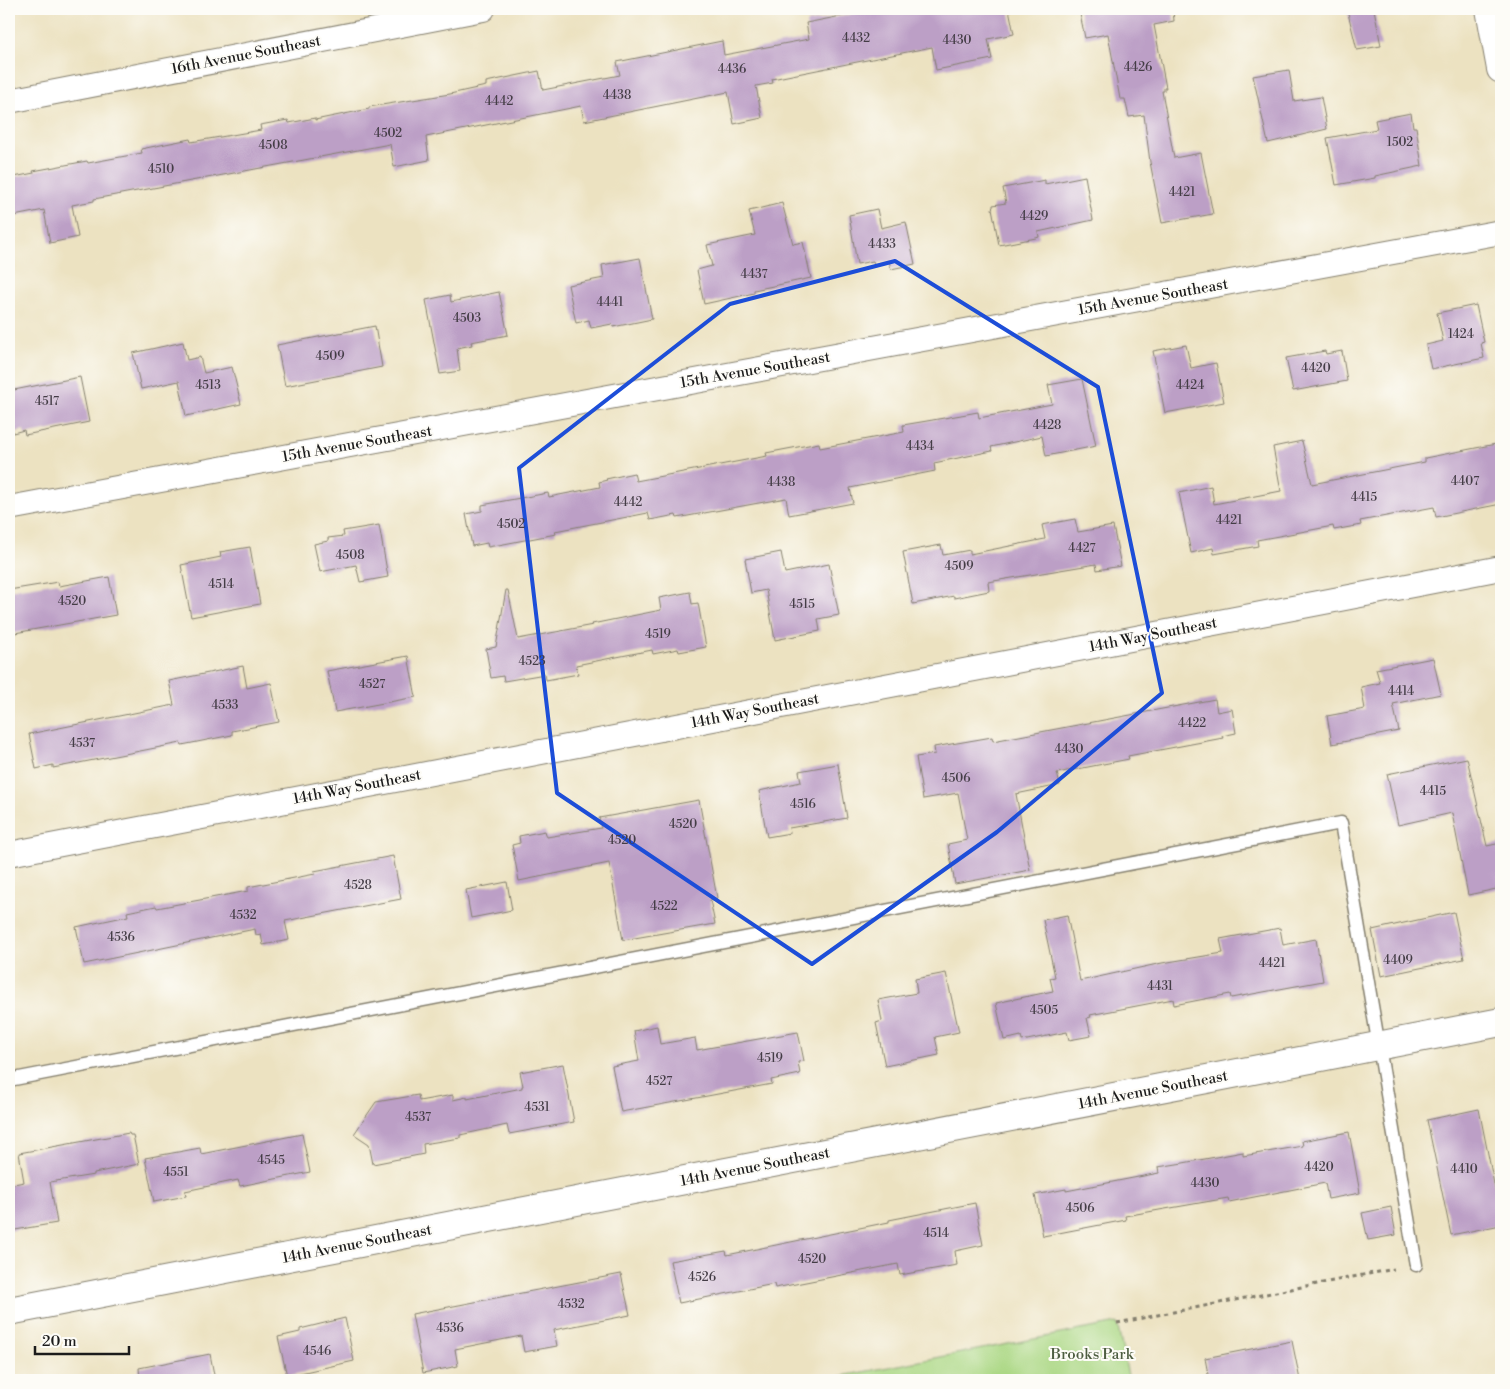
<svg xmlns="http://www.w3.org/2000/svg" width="1510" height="1389" font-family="'Libre Bodoni',serif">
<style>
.green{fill:#acd885;stroke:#647a50}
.building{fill:#bc9fc6}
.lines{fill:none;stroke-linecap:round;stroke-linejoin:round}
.service-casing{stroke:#847f6e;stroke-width:15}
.minor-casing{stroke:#847f6e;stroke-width:26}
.tertiary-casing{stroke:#847f6e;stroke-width:30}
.path{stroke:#847f6e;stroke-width:3;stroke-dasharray:4 4;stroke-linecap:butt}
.service{stroke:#fff;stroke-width:12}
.minor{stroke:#fff;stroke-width:24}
.tertiary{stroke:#fff;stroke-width:28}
.marked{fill:none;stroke:#1d4ed8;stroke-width:4;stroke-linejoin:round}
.labels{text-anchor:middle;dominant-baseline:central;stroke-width:4;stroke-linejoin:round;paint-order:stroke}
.number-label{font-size:12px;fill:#443d46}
.street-label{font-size:15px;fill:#1c1c1c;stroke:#fdfcf7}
.park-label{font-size:15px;fill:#4e5e41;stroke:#fdfcf7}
</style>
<rect width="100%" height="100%" fill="#fdfcf7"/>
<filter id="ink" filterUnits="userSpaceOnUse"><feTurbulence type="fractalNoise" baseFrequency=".02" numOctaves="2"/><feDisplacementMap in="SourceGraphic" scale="10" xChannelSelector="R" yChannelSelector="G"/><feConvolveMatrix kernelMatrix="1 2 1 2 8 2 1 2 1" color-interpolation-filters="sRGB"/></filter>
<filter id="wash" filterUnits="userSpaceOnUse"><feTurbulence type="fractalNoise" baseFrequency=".0096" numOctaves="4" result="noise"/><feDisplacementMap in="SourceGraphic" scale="20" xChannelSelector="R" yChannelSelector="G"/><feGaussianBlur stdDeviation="1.12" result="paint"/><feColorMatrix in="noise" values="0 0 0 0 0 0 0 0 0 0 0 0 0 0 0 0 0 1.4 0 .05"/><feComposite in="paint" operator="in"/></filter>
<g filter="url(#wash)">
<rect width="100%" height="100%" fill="#ece2c1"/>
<path class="green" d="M1117,1323L1129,1380H821Z"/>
<g id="blocks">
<g class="building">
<path d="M877,9H1009L1014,34L988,39L992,59L936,70L932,47L772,79L773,83L756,86L762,118L734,124L728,92L584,121L581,106L426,137L429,160L394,167L390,144L94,199V201L72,205L78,237L50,243L44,210L9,217V178L34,173L33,171L87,161L88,163L142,153L141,149L190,139L191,142L261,130L260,125L288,120L289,123L315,118V120L369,109V107L450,94L486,86V82L539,71L543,90L620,75L617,62L722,41L724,55L809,39L806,23Z"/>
<path d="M1079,9H1173L1174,21L1154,25L1166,88H1164V91H1162L1174,158L1201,153L1213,214L1162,223L1150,162L1144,115L1129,117L1125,99H1120L1108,34L1085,38Z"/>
<path d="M1347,9H1374L1381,46L1357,50Z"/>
<path d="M1289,70L1294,101L1321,97L1327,129L1268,143L1253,76Z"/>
<path d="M1411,113L1413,127H1416L1422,166L1375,176V178L1336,185L1327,138L1377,129L1375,120Z"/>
<path d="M1085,176L1093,220L1038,232L1039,237L1036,238L999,245L992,208L993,207V205L1006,203L1003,188L1045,180V184Z"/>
<path d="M782,203L793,244L803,242L811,278L754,290V293L704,304L697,270L712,266L707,245L755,235L749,211Z"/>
<path d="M877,209L881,228L906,222L915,264L891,269L889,261L874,264L873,261L857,264L849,215Z"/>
<path d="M640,258L652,319L613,327L612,324L591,328L589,320L576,323L568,285L604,278L602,265Z"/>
<path d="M499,292L508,335L471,342L472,345L457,348L460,371L440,374L426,300L450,295L451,302Z"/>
<path d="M1476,305L1484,342L1481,343L1484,358L1431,369L1426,345L1443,341L1437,313Z"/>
<path d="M375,326L382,367L285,386L277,345Z"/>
<path d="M183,342L187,360L200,357L204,373L232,367L241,404L186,416L179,381L141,389L133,353Z"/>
<path d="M1186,345L1191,368L1216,363L1224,402L1165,413L1153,351Z"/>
<path d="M1325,351L1326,354L1342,351L1347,381L1293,391L1286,358Z"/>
<path d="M80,377L89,422L25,435L24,430L13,433L9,410V391Z"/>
<path d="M1082,379L1096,446L1046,456L1042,436L991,447L992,451L934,463L935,471L850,488L853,503L789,515L786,498L677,518L676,515L650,520L648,513L555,531L556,534L488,547L487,543L472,546L466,514L482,511V505L548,493L549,497L600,487L599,482L607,480L606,479L634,473L636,481L767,456L766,453L819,443L820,448L904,432L903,425L927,421L978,412L979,418L1052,404L1048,385Z"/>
<path d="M1302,441L1312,484L1425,462V458L1501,443V504L1436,517L1434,507L1360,521L1361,525L1334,530L1333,526L1257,540L1258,546L1214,554L1213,548L1191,553L1179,493L1211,486L1214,504L1281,491L1273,447Z"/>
<path d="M1075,519L1078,532L1113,526L1121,566L1097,570L1096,564L988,582L989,591L954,598V596L913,604L903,552L941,545L943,555L970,550V554L1045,539L1042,525Z"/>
<path d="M379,525L388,577L360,582L356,565L320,572L314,544L328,541V538L344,536L343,531Z"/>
<path d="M250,547L260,604L191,617L181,565L221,557L220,552Z"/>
<path d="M781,552L785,573L829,564L839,615L818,619L820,631L775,640L766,590L751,593L745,559Z"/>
<path d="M109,577L116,615L9,634V590L58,582L59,586Z"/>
<path d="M506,590H508L518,639L593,625L592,624L661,610L659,598L690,592L692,604L698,603L706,647L679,652L678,649L653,654L652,650L576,665L578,674L546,680L545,674L504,681L503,676L491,678L486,649L496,647Z"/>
<path d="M408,656L416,697L335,712L327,671Z"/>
<path d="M1433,658L1441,694L1393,704L1399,731L1332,744L1327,716L1365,709L1361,687L1380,683L1376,669Z"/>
<path d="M243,666L247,688L271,683L279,722L232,731V735L182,745L181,743L53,768V765L36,769L29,734L174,705L169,681Z"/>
<path d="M1215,699L1217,712L1232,709L1236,733L1222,736L1223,738L1128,756L1129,759L1057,773L1060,785L1016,794L1030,870L955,884L948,844L967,840L958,793L923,799L916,757L935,754L934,747L992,737L993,741Z"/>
<path d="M1467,758L1487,846L1501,843V888L1468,895L1452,813L1398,825L1387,774Z"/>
<path d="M838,764L847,818L789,828L790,833L767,837L759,791L801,782L799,771Z"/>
<path d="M699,800L717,898L710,900L715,924L623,940L609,863L519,881L512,845L520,843L519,836L545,831L547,837L601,828L599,818Z"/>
<path d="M393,856L401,899L285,921L289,940L263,945L261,934L256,935L255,929L84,964L76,927L128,916L127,912L156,906L157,908L248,891V887L315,874L314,871Z"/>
<path d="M507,882L512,910L471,918L466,890Z"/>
<path d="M1454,912L1464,959L1381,976L1372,930Z"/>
<path d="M1067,915L1080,981L1162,963L1223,953L1220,939L1280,928L1283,945L1316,939L1323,981L1231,998L1230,994L1174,1005L1173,999L1090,1015L1091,1017L1087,1018L1091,1036L1069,1040L1067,1032L1022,1041L1021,1036L1004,1040L996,1003L1053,991L1050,978L1055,977L1043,920Z"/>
<path d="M946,973L959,1032L935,1037L939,1055L885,1066L876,1023L882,1021L878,1000L917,993L915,979Z"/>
<path d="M657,1026L660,1044L695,1038L697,1050L798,1032L804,1061L798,1062L800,1074L771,1080L772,1084L621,1112L612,1066L639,1061L634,1031Z"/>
<path d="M563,1064L574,1122L509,1134L507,1125L460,1135V1138L423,1144L424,1154L373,1164L369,1144L354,1134L376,1102L418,1095L419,1101L453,1095V1100L467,1097V1099L522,1088V1086H523L520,1072Z"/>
<path d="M1479,1109L1501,1219V1225L1451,1235L1427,1120Z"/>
<path d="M1349,1132L1360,1193L1328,1199L1325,1183L1229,1202L1228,1198L1125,1216L1126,1220L1043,1236L1035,1195L1066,1189V1191L1159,1173L1158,1167L1183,1163L1243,1152V1156L1303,1146L1302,1141Z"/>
<path d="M129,1133L130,1135H133L139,1164L94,1173V1175L50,1182L57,1223L9,1231V1185L24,1182L19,1153Z"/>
<path d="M302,1134L310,1172L240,1186L238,1180L185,1191L186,1196L154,1202L145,1158L200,1148L201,1154Z"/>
<path d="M975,1203L983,1245L955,1251L957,1265L900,1275L898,1264L775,1288L774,1284L679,1303L670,1261L726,1251L727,1255L889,1222V1220Z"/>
<path d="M1391,1207L1396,1235L1368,1240L1362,1213Z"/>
<path d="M621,1274L630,1315L554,1330L557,1346L524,1352L521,1336L455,1349L458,1366L423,1373L412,1314Z"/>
<path d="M345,1318L354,1361L287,1376L278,1337L300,1332V1329Z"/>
<path d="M1292,1341L1300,1380H1209L1205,1358Z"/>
<path d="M210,1354L215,1380H140L139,1368Z"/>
</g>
</g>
</g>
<g filter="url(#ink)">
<use href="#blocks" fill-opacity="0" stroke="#847f6e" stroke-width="1"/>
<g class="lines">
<defs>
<path id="service" d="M9,1080L1341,823L1416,1265"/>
<g id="minor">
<path d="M9,101L483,9"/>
<path d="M9,508L1501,232"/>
<path d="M9,854L1501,568"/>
</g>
<g id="tertiary">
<path d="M1490,9L1501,69"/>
<path d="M9,1311L1501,1022"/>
</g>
</defs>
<use href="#service" class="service-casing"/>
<use href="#minor" class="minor-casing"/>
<use href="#tertiary" class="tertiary-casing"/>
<path class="path" d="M1117,1323L1394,1269"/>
<use href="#service" class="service"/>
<use href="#minor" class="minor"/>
<use href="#tertiary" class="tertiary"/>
</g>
</g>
<path class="marked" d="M895,261L1098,387L1162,693L997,832L812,964L557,793L519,468L730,304Z"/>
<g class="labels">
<g class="number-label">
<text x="856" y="38">4432</text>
<text x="957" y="40">4430</text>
<text x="1138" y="67">4426</text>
<text x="732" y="69">4436</text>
<text x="617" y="95">4438</text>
<text x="499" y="101">4442</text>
<text x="388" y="133">4502</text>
<text x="1400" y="142">1502</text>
<text x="273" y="145">4508</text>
<text x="161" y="169">4510</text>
<text x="1182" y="192">4421</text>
<text x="1034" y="216">4429</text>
<text x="882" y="244">4433</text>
<text x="754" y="274">4437</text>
<text x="610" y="302">4441</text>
<text x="467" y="318">4503</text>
<text x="1461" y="334">1424</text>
<text x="330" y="356">4509</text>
<text x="1316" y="368">4420</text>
<text x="208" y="385">4513</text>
<text x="1190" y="385">4424</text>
<text x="47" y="401">4517</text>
<text x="1047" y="425">4428</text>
<text x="920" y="446">4434</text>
<text x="1465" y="481">4407</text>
<text x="781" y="482">4438</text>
<text x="1364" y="497">4415</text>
<text x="628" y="502">4442</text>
<text x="1229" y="520">4421</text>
<text x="511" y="524">4502</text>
<text x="1082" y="548">4427</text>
<text x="350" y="555">4508</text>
<text x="959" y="566">4509</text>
<text x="221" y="584">4514</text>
<text x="72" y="601">4520</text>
<text x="802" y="604">4515</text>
<text x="658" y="634">4519</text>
<text x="532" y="661">4523</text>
<text x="372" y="684">4527</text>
<text x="1401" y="691">4414</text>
<text x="225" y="705">4533</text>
<text x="1192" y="723">4422</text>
<text x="82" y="743">4537</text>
<text x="1069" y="749">4430</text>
<text x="956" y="778">4506</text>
<text x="1433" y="791">4415</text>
<text x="803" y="804">4516</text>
<text x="683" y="824">4520</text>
<text x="622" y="840">4520</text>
<text x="358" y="885">4528</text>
<text x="664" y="906">4522</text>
<text x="243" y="915">4532</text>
<text x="121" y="937">4536</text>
<text x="1398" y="960">4409</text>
<text x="1272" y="963">4421</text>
<text x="1160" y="986">4431</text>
<text x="1044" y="1010">4505</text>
<text x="770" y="1058">4519</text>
<text x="659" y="1081">4527</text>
<text x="537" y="1107">4531</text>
<text x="418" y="1117">4537</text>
<text x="271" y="1160">4545</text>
<text x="1319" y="1167">4420</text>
<text x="1464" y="1169">4410</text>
<text x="176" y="1172">4551</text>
<text x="1205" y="1183">4430</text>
<text x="1080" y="1208">4506</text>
<text x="936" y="1233">4514</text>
<text x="812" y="1259">4520</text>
<text x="702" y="1277">4526</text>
<text x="571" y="1304">4532</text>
<text x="450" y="1328">4536</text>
<text x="317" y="1351">4546</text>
</g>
<g class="street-label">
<text transform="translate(246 55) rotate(-11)">16th Avenue Southeast</text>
<text transform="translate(1153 297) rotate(-10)">15th Avenue Southeast</text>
<text transform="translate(755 370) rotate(-10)">15th Avenue Southeast</text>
<text transform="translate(357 444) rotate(-10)">15th Avenue Southeast</text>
<text transform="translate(1153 635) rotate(-11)">14th Way Southeast</text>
<text transform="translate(755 711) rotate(-11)">14th Way Southeast</text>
<text transform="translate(357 787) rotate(-11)">14th Way Southeast</text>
<text transform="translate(1153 1090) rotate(-11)">14th Avenue Southeast</text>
<text transform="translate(755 1167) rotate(-11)">14th Avenue Southeast</text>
<text transform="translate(357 1244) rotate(-11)">14th Avenue Southeast</text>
</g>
<g class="park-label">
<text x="1092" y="1354">Brooks Park</text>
</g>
</g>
<rect width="1510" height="1389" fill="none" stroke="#fdfcf7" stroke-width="30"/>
<path d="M35 1346v8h94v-8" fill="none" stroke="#1c1c1c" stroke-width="2.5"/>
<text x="42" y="1346" font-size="15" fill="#1c1c1c" stroke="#fdfcf7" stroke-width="4" paint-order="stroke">20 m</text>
</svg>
